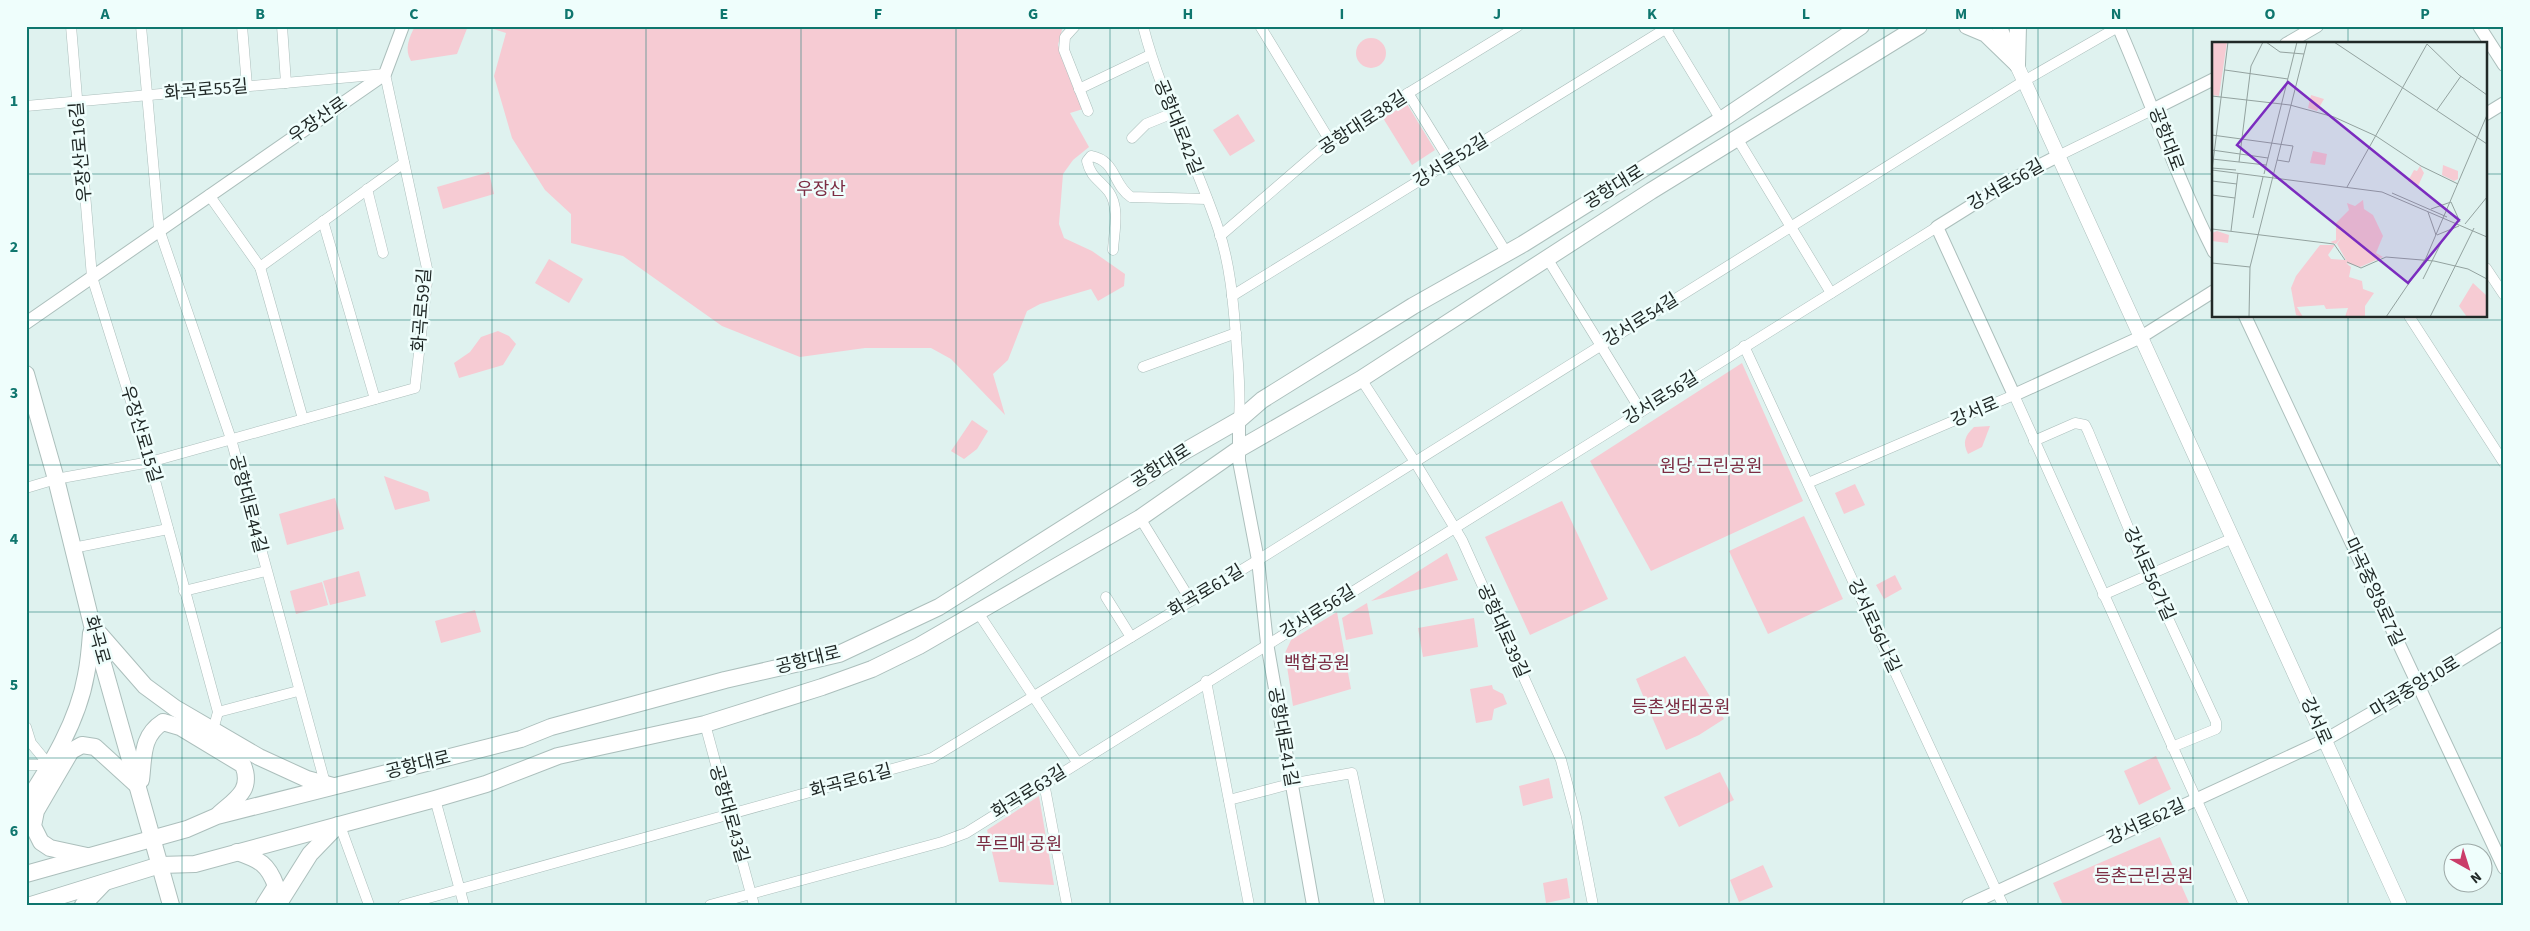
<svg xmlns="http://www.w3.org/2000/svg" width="2530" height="931" font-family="'Source Sans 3','Noto Sans KR',sans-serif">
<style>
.green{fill:#f6cbd3}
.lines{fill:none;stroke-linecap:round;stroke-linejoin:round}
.minor-casing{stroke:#acbfbc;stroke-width:11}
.tertiary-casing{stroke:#acbfbc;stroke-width:14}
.secondary-casing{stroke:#acbfbc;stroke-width:15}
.primary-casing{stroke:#acbfbc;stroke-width:18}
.minor{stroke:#fff;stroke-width:10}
.tertiary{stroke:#fff;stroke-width:12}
.secondary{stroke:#fff;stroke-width:14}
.primary{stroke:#fff;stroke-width:16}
.grid{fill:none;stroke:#0f766e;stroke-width:1;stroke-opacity:0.55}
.labels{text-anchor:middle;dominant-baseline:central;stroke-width:5;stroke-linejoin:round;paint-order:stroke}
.street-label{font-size:18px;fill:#212927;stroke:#effefc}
.park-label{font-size:18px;fill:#7c2d43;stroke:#effefc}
.inset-road{fill:none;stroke:#93a29f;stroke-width:1}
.view{fill:#7b2cbf;fill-opacity:0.15;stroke:#7b2cbf;stroke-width:2.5}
.inset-edge{fill:none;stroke:#212927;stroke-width:2.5}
.neatline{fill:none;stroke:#0f766e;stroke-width:2}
.grid-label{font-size:16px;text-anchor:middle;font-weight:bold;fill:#0f766e}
</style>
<rect width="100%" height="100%" fill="#dff2ef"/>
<g class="green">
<path d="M415,26H468L457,54L411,61C404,49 409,38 415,26Z"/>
<path d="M484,26H1063L1058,45L1083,109L1070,113L1089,147L1073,160L1063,174L1059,224L1064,238L1092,251L1125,274L1124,286L1098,301L1091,289L1040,304L1027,311L1008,360L993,374L1005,415L951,359L931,348H865L800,357L722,326L623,256L571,243V214L545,190L512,138L494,76L506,33Z"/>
<circle cx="1371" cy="53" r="15"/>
<path d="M1407,104L1435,150L1412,165L1383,118Z"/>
<path d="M1238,114L1255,141L1230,156L1213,130Z"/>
<path d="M489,172L494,194L443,209L437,187Z"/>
<path d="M549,259L583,279L569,303L535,283Z"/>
<path d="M498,331L509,336L516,344L503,365L459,378L454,363L470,352L481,337Z"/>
<path d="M1742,363L1803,501L1651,571L1590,461Z"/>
<path d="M972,420L988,431L977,449L964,459L951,451Z"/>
<path d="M1990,426L1982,447L1968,454C1962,442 1965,436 1974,427Z"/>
<path d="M384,476L428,492L430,501L395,510Z"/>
<path d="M1855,484L1865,505L1844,514L1835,493Z"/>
<path d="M335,498L344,529L287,545L279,514Z"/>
<path d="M1562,501L1608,599L1530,635L1485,537Z"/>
<path d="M1804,516L1843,599L1768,634L1729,551Z"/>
<path d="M1447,553L1458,580L1371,601Z"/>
<path d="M359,571L366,596L330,605L323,581Z"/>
<path d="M1895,575L1902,589L1884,599L1876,585Z"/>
<path d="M322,582L328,605L296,614L290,591Z"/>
<path d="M1367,603L1373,634L1346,640L1342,618Z"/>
<path d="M475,610L481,632L441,643L435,621Z"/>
<path d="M1337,612L1351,689L1293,706L1285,653L1291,640Z"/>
<path d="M1474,618L1478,647L1423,657L1418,628Z"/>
<path d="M1685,656L1724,719L1699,735L1666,750L1636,679Z"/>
<path d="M1492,685L1493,689L1503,694L1507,704L1494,709L1492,720L1476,723L1470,689Z"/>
<path d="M2156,756L2171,789L2139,805L2124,771Z"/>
<path d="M1720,772L1734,800L1679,827L1664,797Z"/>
<path d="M1549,778L1553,798L1523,806L1519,786Z"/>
<path d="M1039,796L1054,885L999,882L987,830Z"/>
<path d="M2160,837L2190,905H2063L2053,883Z"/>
<path d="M1763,865L1773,887L1739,902L1730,880Z"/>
<path d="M1567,878L1570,898L1546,903L1543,883Z"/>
</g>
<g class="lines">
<defs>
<g id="minor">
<path d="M71,26L92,277L150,462L218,712L213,730"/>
<path d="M141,26L159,229L231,439L325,783"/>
<path d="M242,26L247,86"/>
<path d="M282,26L286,83"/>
<path d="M1075,26L1065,37L1064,50L1088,111"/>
<path d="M1143,26C1161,96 1195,160 1218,228C1230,263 1233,300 1236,337C1238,365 1241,391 1239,420"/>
<path d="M1260,26L1330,141"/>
<path d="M1664,26L1721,120"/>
<path d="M1079,89L1150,55"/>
<path d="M1408,93L1506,252"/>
<path d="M26,106L385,74L428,273L415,388L150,462L56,479L26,488"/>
<path d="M1132,138L1146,124L1173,113"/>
<path d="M1737,138L1831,293"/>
<path d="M2058,156L2154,109"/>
<path d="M367,189L383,253"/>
<path d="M209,195L260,267"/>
<path d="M323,221L375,399"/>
<path d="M1220,236L1330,141L1518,26"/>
<path d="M1113,250C1114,232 1120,208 1109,192C1099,179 1091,178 1087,161L1091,156C1117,161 1112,184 1131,197L1207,199"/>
<path d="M1547,258L1641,411"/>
<path d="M2486,268L2504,295"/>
<path d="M1232,296L1670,26"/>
<path d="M2409,316L2504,463"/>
<path d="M1744,346L2003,905"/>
<path d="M1143,367L1236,333"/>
<path d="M1361,379L1415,462L1462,540L1561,760L1576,817L1593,905"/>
<path d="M303,419L260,267L404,163"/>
<path d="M2034,441L2075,423L2085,425L2088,431L2148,575L2216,722V729L2172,747"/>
<path d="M1808,483L2014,395L2244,905"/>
<path d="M1140,518L1191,601"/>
<path d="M73,548L168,529"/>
<path d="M184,591L266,571"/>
<path d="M2103,595L2233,538"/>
<path d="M1106,597L1131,637"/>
<path d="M977,611L1077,762"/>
<path d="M1206,681L1249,905"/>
<path d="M218,712L298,691"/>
<path d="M705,724L754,905"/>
<path d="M26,727L31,743L49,765"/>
<path d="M26,765H49"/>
<path d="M1044,783L1067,905"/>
<path d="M435,799L464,905"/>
<path d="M1229,800L1290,784L1352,773L1380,905"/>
<path d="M339,823L369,905"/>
<path d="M403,905L932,758L1258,560L2024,81L2118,27"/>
<path d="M710,905L942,842L966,833L1937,227"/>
</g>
<g id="tertiary">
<path d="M2118,26C2151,101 2177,179 2214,252"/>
<path d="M2479,26L2504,65"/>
<path d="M2286,44L2317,26"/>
<path d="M2154,109L2214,79"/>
<path d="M2486,114L2504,103"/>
<path d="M2058,156L2017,177L1937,227L2014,395L2141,337L2214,291"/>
<path d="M2245,316L2504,868"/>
<path d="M26,323L385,74L403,26"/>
<path d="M1239,420V461L1258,560L1267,643L1313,905"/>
<path d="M1968,905L2325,740L2418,686L2504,633"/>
</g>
<path id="secondary" d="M1999,26L2400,905"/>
<g id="primary">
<path d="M1967,26L1986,34L2017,64"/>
<path d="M2017,64L2018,26"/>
<path d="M26,374L56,479L92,625L171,905"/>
<path d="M97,631L145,686L175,708L259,757L307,779L333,786"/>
<path d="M141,780C144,757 141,736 163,722L180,727L243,765C253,790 236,799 219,814"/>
<path d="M26,803C51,765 78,721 86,675C89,661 90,647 91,633"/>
<path d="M237,852C260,860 268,864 276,886L264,905"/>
<path d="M87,856L50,848L41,842L33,826L36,811L71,751L82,745L95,747L138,786"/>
<path d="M26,874L187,829L217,816L521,739L551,727L725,680L839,654L939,607L1185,451L1239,420L1262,400L1413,306L1523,244L1721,120L1861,26"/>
<path d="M31,905L160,865L195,864L435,799L486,784L558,756L705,724L822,687L872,669L919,646L1140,518L1239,449L1361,379L1651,191L1919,26"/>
<path d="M83,905L104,883"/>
<path d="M278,905L310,854L338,825"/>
</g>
</defs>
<use href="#minor" class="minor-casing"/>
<use href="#tertiary" class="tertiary-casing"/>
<use href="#secondary" class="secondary-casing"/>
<use href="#primary" class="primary-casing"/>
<use href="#minor" class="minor"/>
<use href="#tertiary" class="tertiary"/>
<use href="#secondary" class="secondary"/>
<use href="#primary" class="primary"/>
</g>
<path class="grid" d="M182,26V905M337,26V905M492,26V905M646,26V905M801,26V905M956,26V905M1110,26V905M1265,26V905M1420,26V905M1574,26V905M1729,26V905M1884,26V905M2038,26V905M2193,26V905M2348,26V44M26,174H2214M2486,174H2504M2348,316V905M26,320H2504M26,465H2504M26,612H2504M26,758H2504"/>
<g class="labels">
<g class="street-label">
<text transform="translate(206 90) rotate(-5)">화곡로55길</text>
<text transform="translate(318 120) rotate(-35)">우장산로</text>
<text transform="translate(1363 123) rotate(-33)">공항대로38길</text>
<text transform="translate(1178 127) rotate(68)">공항대로42길</text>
<text transform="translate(2166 139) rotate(69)">공항대로</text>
<text transform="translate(81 152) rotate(-95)">우장산로16길</text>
<text transform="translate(1451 161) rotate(-32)">강서로52길</text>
<text transform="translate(2006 185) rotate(-30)">강서로56길</text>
<text transform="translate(1614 187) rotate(-32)">공항대로</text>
<text transform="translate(422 310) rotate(-86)">화곡로59길</text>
<text transform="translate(1641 320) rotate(-32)">강서로54길</text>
<text transform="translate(1661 398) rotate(-32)">강서로56길</text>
<text transform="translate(1975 412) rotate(-23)">강서로</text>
<text transform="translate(141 434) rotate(73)">우장산로15길</text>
<text transform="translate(1161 466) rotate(-32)">공항대로</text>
<text transform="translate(248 504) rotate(75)">공항대로44길</text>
<text transform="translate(2149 574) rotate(66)">강서로56가길</text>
<text transform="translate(1206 591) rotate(-31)">화곡로61길</text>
<text transform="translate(2374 592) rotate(65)">마곡중앙8로7길</text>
<text transform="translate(1318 612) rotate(-32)">강서로56길</text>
<text transform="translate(1874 626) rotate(65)">강서로56나길</text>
<text transform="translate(1503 631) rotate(66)">공항대로39길</text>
<text transform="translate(97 640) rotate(74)">화곡로</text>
<text transform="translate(808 660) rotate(-14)">공항대로</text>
<text transform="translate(2415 687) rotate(-31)">마곡중앙10로</text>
<text transform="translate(2316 721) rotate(66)">강서로</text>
<text transform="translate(1283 737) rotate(80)">공항대로41길</text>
<text transform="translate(418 765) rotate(-14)">공항대로</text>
<text transform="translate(851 781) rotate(-15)">화곡로61길</text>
<text transform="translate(1029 792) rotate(-32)">화곡로63길</text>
<text transform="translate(729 814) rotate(74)">공항대로43길</text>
<text transform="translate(2146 822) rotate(-25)">강서로62길</text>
</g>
<g class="park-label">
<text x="821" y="189">우장산</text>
<text x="1711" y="466">원당 근린공원</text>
<text x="1317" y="663">백합공원</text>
<text x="1681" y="707">등촌생태공원</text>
<text x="1019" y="844">푸르매 공원</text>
<text x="2144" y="876">등촌근린공원</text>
</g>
</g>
<g transform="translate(2212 42)">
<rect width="275" height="275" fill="#dff2ef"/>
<path d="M0,0H15L7,54L0,53ZM99,53L112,57L105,69L96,66ZM101,109L115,112L113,123L98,121ZM231,123L246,129V137L242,139L230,133ZM208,124L212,131L206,144L196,139L202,128L205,129ZM151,158L152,167L161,173L171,194L164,211L171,215L148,225L134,221L139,225L137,235L150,239L151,247L162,251L153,264V275H133L136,266L114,267L112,263L85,265L91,275L84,273L79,246L84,234L108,203H123L116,213L119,217L134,218L125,202L130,195L124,202L118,200L124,198V181L137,168L135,161L143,164ZM5,189L17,193L16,201L0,199V191ZM261,241L275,254V275H255L247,264Z" fill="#f6cbd3"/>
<path class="inset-road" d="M54,0L68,10L92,12M122,0L275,102M215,2L247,33L275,53M13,28L76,37M0,54L78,63L122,75L164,94L209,124L246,142M225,68L249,34M0,93L81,104L77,120L65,118M0,108L56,116M0,117L54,123M27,120L39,24L51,0M0,126L24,128M0,128L170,150L275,195M0,128L16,0M52,132L85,0M0,139L25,142M135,145L215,2M180,151L235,175M0,153L23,156M239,160L248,180M219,167L239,160M216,170L224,193M41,176L51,135M253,182L275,155M0,187L122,202L133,218M19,189L26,131M225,193L247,184M135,220L149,226L174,215L222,219L256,227L275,237M0,221L38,225M211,237L229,201M37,275L38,225L95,0M174,275L214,216L275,73M218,275L262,186"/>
<path class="view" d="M76,40L247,178L196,241L25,103Z"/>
<rect width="275" height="275" class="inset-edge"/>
</g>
<rect width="2530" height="931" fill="none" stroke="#effefc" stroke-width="55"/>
<g transform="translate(2468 868) rotate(141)"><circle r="24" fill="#effefc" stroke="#9da9a7"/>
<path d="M0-4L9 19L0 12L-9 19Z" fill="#ca3d69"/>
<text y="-8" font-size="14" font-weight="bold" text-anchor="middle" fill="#212927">N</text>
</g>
<rect x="28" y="28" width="2474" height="876" class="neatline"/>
<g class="grid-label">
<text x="105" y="19">A</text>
<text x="260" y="19">B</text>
<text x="414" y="19">C</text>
<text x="569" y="19">D</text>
<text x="724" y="19">E</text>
<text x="878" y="19">F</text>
<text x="1033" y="19">G</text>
<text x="1188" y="19">H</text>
<text x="1342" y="19">I</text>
<text x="1497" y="19">J</text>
<text x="1652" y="19">K</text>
<text x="1806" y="19">L</text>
<text x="1961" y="19">M</text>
<text x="2116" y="19">N</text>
<text x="2270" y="19">O</text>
<text x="2425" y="19">P</text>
<text x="14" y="106">1</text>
<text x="14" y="252">2</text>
<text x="14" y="398">3</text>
<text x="14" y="544">4</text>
<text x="14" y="690">5</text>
<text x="14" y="836">6</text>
</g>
</svg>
